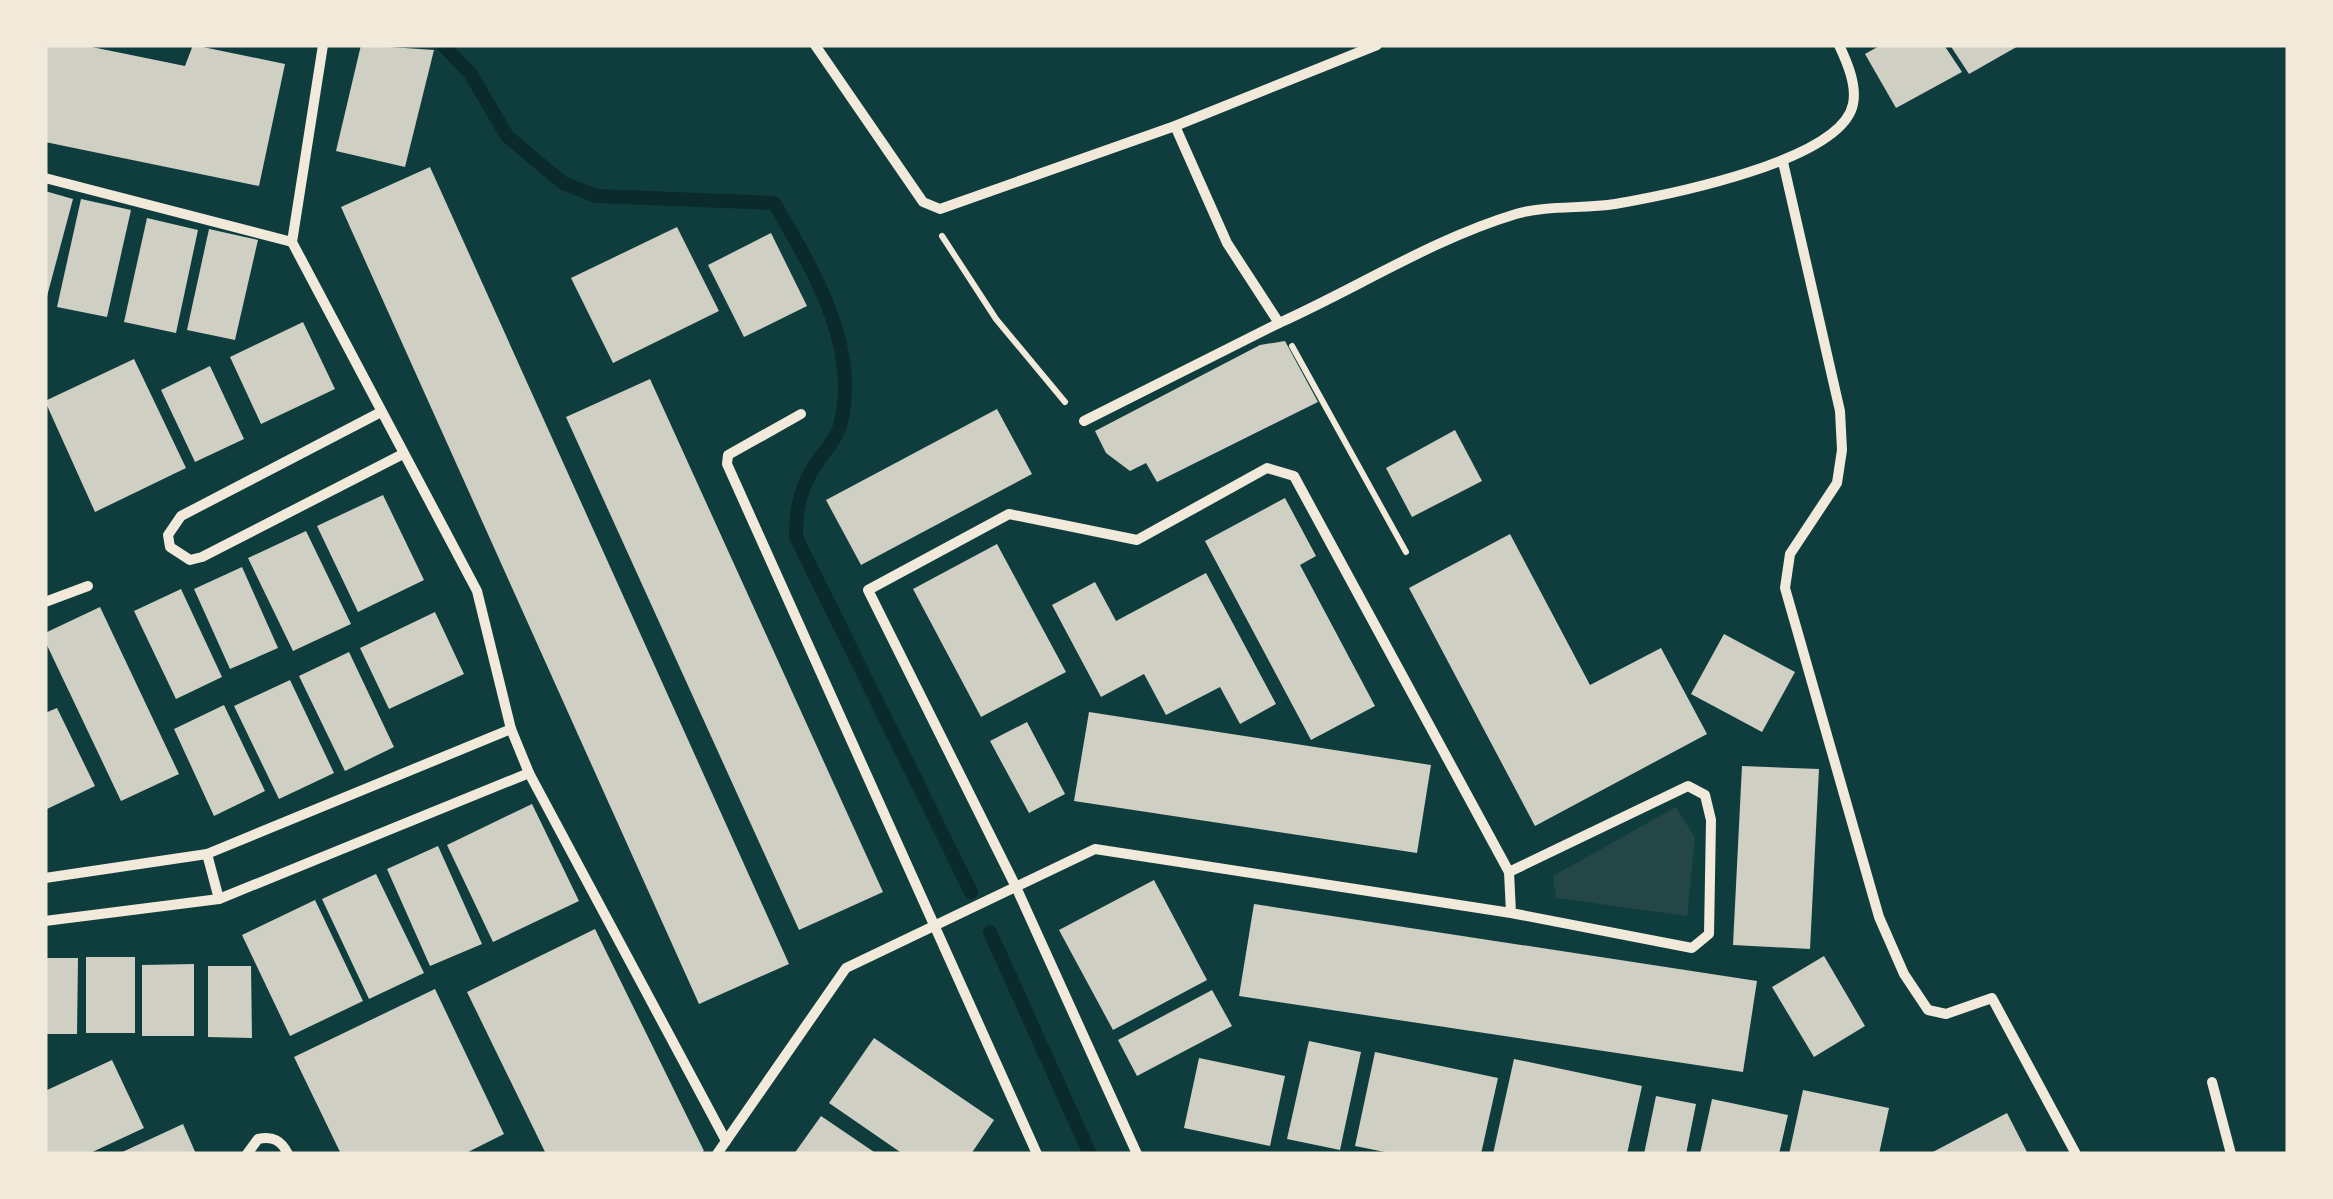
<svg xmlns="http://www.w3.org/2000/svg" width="2333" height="1199" font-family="'Roboto Condensed',sans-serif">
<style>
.green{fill:#244646}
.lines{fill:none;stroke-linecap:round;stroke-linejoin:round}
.stream{stroke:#0a2a2b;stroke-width:14}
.building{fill:#cfcfc3}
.path{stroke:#f1e9da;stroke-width:6}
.minor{stroke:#f1e9da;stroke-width:10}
</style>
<rect width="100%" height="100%" fill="#0f3d3e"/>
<path class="green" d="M1676,807L1695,838L1687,916L1556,898L1553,876Z"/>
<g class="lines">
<g class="stream">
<path d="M443,45L470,73L507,136L563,183L596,196L774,203C812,268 861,347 840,426C837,437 827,449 820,458C801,484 796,506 796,537L971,892"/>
<path d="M990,932L1090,1154"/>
</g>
</g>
<g class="building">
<path d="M45,45H82L185,66L193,45L285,64L259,186L45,142Z"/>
<path d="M361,45L434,50L405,167L336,151Z"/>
<path d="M1881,45H1944L1962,72L1896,108L1865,54Z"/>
<path d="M1950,45H2020L1969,74Z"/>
<path d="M430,167L789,964L699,1004L341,207Z"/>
<path d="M45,191L73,199L46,300H45Z"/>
<path d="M81,199L131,210L107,317L57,307Z"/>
<path d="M147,218L198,230L176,333L124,322Z"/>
<path d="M677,227L719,311L613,363L571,278Z"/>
<path d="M209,229L258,240L235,340L187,330Z"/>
<path d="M771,233L807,306L744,337L708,265Z"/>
<path d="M303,322L335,389L261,424L230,357Z"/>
<path d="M1285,341L1318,402L1157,482L1146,463L1130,471L1106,453L1095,431L1260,345Z"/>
<path d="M134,359L186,468L95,512L45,401Z"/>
<path d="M210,366L244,439L195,462L161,390Z"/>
<path d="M650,379L883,892L799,930L566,417Z"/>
<path d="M997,409L1032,474L861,565L826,500Z"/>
<path d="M1455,430L1482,481L1412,517L1386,468Z"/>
<path d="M383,495L424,580L358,612L317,526Z"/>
<path d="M1285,498L1316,556L1300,565L1375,706L1311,740L1205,541Z"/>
<path d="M306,531L351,624L293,651L248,558Z"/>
<path d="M1510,534L1590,685L1661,648L1707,734L1535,826L1409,588Z"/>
<path d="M997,544L1066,672L981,717L913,589Z"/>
<path d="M242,567L278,648L230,669L194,589Z"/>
<path d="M1206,573L1276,704L1240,724L1220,687L1166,715L1144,674L1101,697L1052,605L1095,582L1116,621Z"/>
<path d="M181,589L222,677L176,699L134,611Z"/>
<path d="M100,607L179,774L121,801L45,641V633Z"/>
<path d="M435,612L464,674L389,709L360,648Z"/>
<path d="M1724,634L1795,672L1762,732L1691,694Z"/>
<path d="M349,652L394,747L345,771L299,676Z"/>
<path d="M290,680L334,773L279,799L234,706Z"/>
<path d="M224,705L265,791L214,816L174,729Z"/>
<path d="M57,708L95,786L47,809L45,713Z"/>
<path d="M1089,712L1431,765L1417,853L1074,801Z"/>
<path d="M1027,722L1065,794L1029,813L990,741Z"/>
<path d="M1742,766L1819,769L1810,949L1733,945Z"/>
<path d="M532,804L579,901L493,942L447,845Z"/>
<path d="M438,846L482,944L430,966L387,869Z"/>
<path d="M376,874L424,973L369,999L322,899Z"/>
<path d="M1154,880L1207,980L1113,1030L1059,930Z"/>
<path d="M315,900L363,1001L290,1036L242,935Z"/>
<path d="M1254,904L1757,981L1743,1072L1239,996Z"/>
<path d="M595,929L704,1151L698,1154H546L467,992Z"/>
<path d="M1824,956L1865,1026L1814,1057L1772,987Z"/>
<rect x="86" y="957" width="49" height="76"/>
<path d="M45,958H78L77,1034H45Z"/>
<path d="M194,964V1036H142V965Z"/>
<path d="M208,966H251L252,1038L208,1037Z"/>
<path d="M435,989L504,1134L464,1154H341L294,1057Z"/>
<path d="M1212,990L1232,1026L1137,1076L1118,1040Z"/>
<path d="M874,1038L994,1120L971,1154H903L829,1103Z"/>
<path d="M1309,1041L1361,1052L1340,1150L1287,1139Z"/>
<path d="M1375,1052L1498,1078L1481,1154H1395L1355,1146Z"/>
<path d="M1199,1058L1285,1076L1270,1146L1184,1128Z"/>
<path d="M1514,1059L1642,1086L1627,1154H1493Z"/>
<path d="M112,1060L144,1128L88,1154H45V1091Z"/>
<path d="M1803,1090L1889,1108L1879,1154H1789Z"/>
<path d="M1656,1096L1696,1104L1686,1154H1644Z"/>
<path d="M1712,1099L1788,1115L1779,1154H1700Z"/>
<path d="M2007,1113L2028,1154H1929Z"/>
<path d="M821,1116L877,1154H794Z"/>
<path d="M183,1124L196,1154H118Z"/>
</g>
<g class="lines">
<g class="path">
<path d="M942,236L996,319L1065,402"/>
<path d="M1292,346L1406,552"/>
</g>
<g class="minor">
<path d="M323,45L292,242L477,591L511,729L529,773L726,1141"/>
<path d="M815,45L923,202L940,209L1175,126L1377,45"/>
<path d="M1175,126L1227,243L1279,323C1357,288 1433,239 1516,214C1547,205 1583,209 1615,204C1667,195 1842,161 1853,104C1857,85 1847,62 1839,45"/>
<path d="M1783,162L1840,411L1842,450L1837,483L1790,554L1785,588L1879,917L1904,974L1928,1010L1946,1014L1992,998L2076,1154"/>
<path d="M45,178L292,242"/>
<path d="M381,412L181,516L168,535L170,547L190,560L202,557L403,454"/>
<path d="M801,414L728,455L727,464L1037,1154"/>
<path d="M1084,421L1279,323"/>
<path d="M45,602L88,586"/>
<path d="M207,854L219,899"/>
<path d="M45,878L207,854L511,729"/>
<path d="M45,921L219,899L529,773"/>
<path d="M2212,1082L2231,1154"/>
<path d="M247,1154L258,1139C273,1136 281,1140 288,1154"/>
<path d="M717,1154L846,968L1095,849L1511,913L1692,948L1709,934L1711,820L1705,795L1688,786L1509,872L1511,913"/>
<path d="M1137,1154L1016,887L868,590L1009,514L1137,540L1267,468L1294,476L1509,872"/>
</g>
</g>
<rect width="2333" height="1199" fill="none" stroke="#f1e9da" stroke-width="95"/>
</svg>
